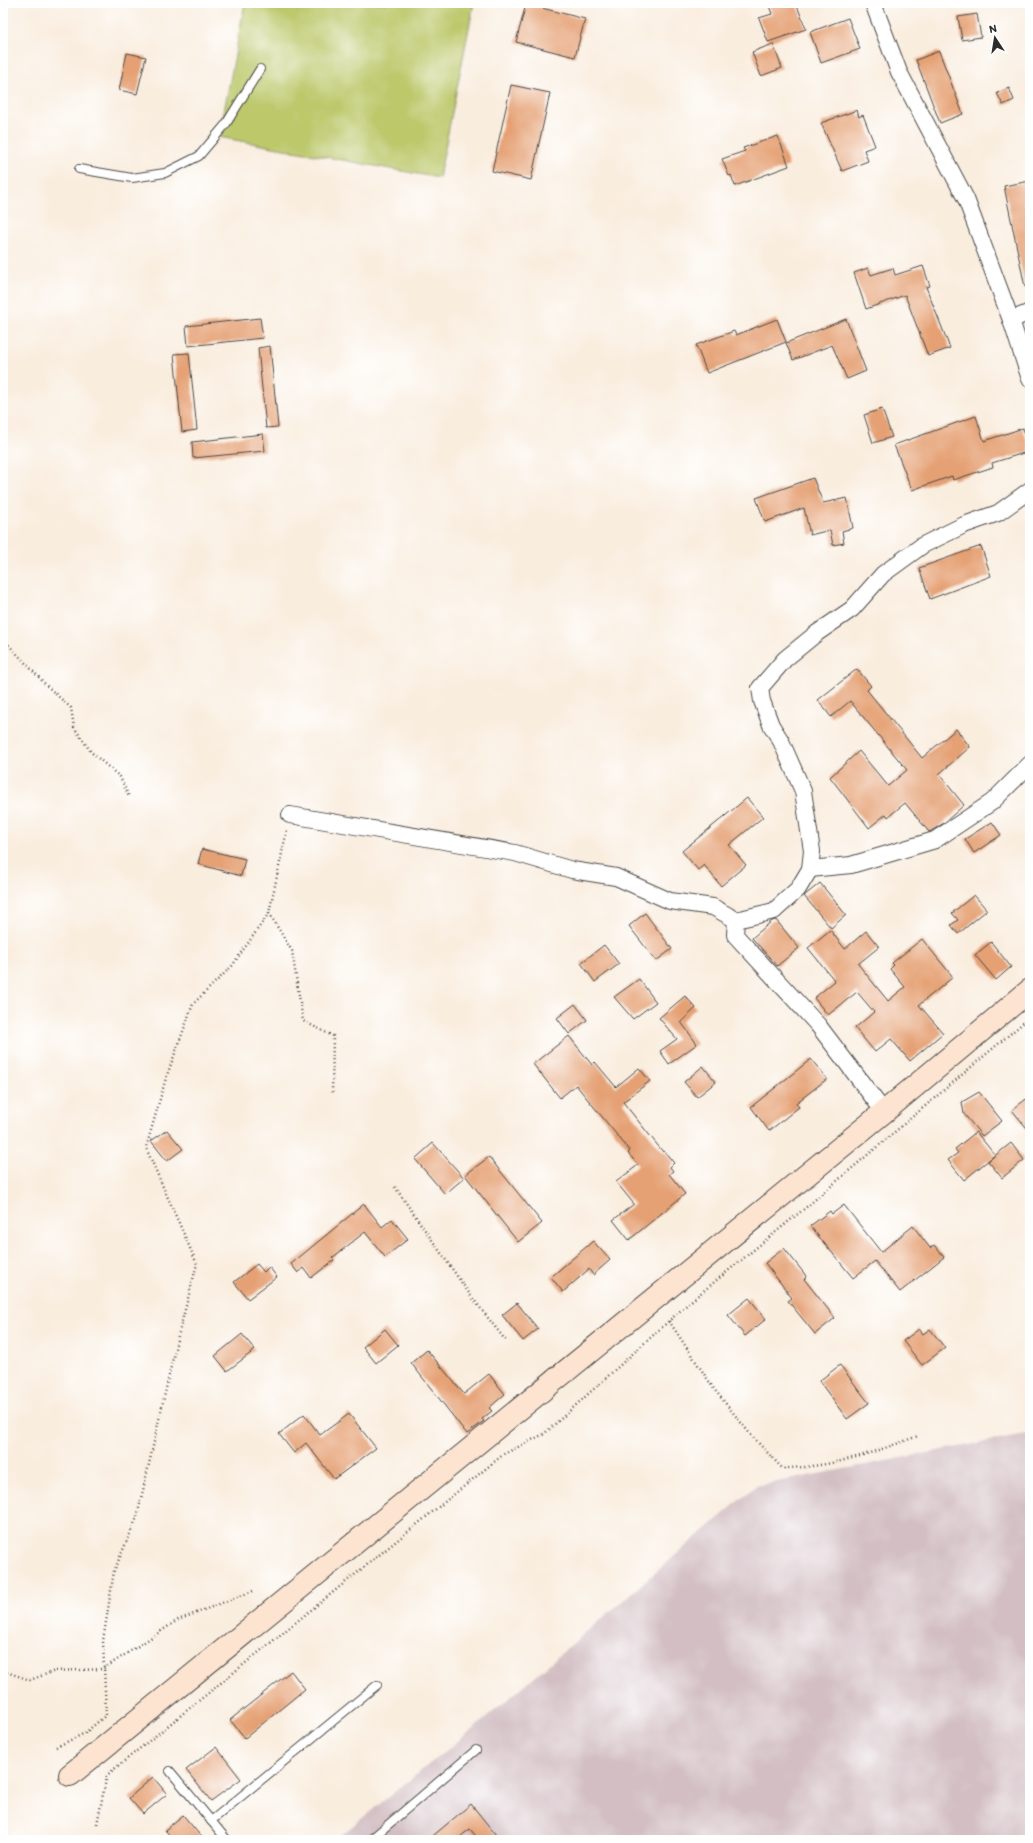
<svg xmlns="http://www.w3.org/2000/svg" width="1033" height="1843" font-family="Itim,sans-serif">
<style>
.industrial{fill:#d2bec3}
.green{fill:#bcc86a;stroke:#747a4a}
.building{fill:#e5a073}
.lines{fill:none;stroke-linecap:round;stroke-linejoin:round}
.lane-casing{stroke:#4a4846;stroke-width:10}
.street-casing{stroke:#4a4846;stroke-width:18}
.secondary-casing{stroke:#4a4846;stroke-width:24}
.path{stroke:#4a4846;stroke-width:2.5;stroke-dasharray:1 3;stroke-linecap:butt}
.lane{stroke:#fff;stroke-width:8}
.street{stroke:#fff;stroke-width:16}
.secondary{stroke:#fde4d1;stroke-width:22}
</style>
<rect width="100%" height="100%" fill="#fff"/>
<filter id="ink" filterUnits="userSpaceOnUse"><feTurbulence type="fractalNoise" baseFrequency=".025" numOctaves="2"/><feDisplacementMap in="SourceGraphic" scale="8" xChannelSelector="R" yChannelSelector="G"/><feConvolveMatrix kernelMatrix="1 2 1 2 8 2 1 2 1" color-interpolation-filters="sRGB"/></filter>
<filter id="wash" filterUnits="userSpaceOnUse"><feTurbulence type="fractalNoise" baseFrequency=".012" numOctaves="4" result="noise"/><feDisplacementMap in="SourceGraphic" scale="16" xChannelSelector="R" yChannelSelector="G"/><feGaussianBlur stdDeviation="0.9" result="paint"/><feColorMatrix in="noise" values="0 0 0 0 0 0 0 0 0 0 0 0 0 0 0 0 0 1.4 0 .05"/><feComposite in="paint" operator="in"/></filter>
<g filter="url(#wash)">
<rect width="100%" height="100%" fill="#f9edde"/>
<path class="industrial" d="M1030,1433V1840H335L478,1725L756,1486Z"/>
<path class="green" d="M245,3H474L439,178L219,137Z"/>
<g id="blocks">
<g class="building">
<path d="M768,3H796L806,29L768,42L759,18L772,14Z"/>
<path d="M526,4L585,19L575,57L516,42Z"/>
<path d="M977,14L981,37L962,40L958,17Z"/>
<path d="M848,18L860,49L821,63L810,32Z"/>
<path d="M773,44L782,68L761,76L752,52Z"/>
<path d="M939,51L963,114L940,123L916,60Z"/>
<path d="M127,53L146,57L137,94L119,90Z"/>
<path d="M511,85L550,93L531,180L492,171Z"/>
<path d="M1009,88L1014,100L1003,105L997,93Z"/>
<path d="M857,110L859,117L863,115L875,146L864,150L868,161L842,171L821,123Z"/>
<path d="M778,136L789,166L735,186L731,175L729,176L722,159L745,151L743,148Z"/>
<path d="M1030,181V287H1025L1004,186Z"/>
<path d="M923,266L930,286L926,287L950,348L928,356L905,295L866,309L854,273L868,268L871,275L893,268L895,275Z"/>
<path d="M260,318L263,338L188,346L186,326Z"/>
<path d="M777,319L786,342L707,373L696,345L734,331L736,335Z"/>
<path d="M846,319L866,371L847,379L832,345L793,360L786,343Z"/>
<path d="M270,346L278,427L266,428L258,348Z"/>
<path d="M189,353L197,430L182,432L174,354Z"/>
<path d="M882,409L892,437L873,443L864,415Z"/>
<path d="M976,416L984,441L1023,428L1030,451L992,463L993,467L953,480L952,476L912,490L894,445Z"/>
<path d="M263,434L265,451L193,458L192,442Z"/>
<path d="M813,478L823,503L847,498L853,528L842,531L844,543L833,545L830,530L810,535L804,508L765,522L756,498Z"/>
<path d="M981,546L991,576L930,599L919,568Z"/>
<path d="M857,669L871,686L867,690L922,758L956,729L970,747L939,774L964,805L944,823L931,831L929,832L905,803L888,817L886,814L869,828L830,777L859,751L888,786L907,770L850,701L831,717L818,700Z"/>
<path d="M747,798L763,817L729,845L746,865L721,886L704,865L698,870L682,851Z"/>
<path d="M992,822L1001,835L974,853L965,839Z"/>
<path d="M202,849L245,859L241,876L198,864Z"/>
<path d="M820,883L846,915L831,928L804,896Z"/>
<path d="M974,895L987,910L958,934L951,925L958,920L952,913Z"/>
<path d="M645,913L672,949L656,961L629,926Z"/>
<path d="M776,920L799,948L777,966L752,938L772,921Z"/>
<path d="M830,930L845,949L866,931L879,947L858,964L888,1001L905,987L890,969L894,965L892,963L922,939L953,977L919,1005L943,1033L910,1061L891,1039L875,1052L855,1028L874,1012L857,992L828,1015L814,998L835,981L808,948Z"/>
<path d="M991,942L1011,967L996,980L975,955Z"/>
<path d="M604,945L619,964L595,982L581,963Z"/>
<path d="M639,979L656,1002L633,1019L614,997Z"/>
<path d="M685,996L696,1008L681,1022L697,1044L669,1064L660,1051L677,1039L659,1018Z"/>
<path d="M575,1004L587,1020L569,1034L557,1018Z"/>
<path d="M569,1036L592,1065L595,1062L616,1087L639,1068L650,1081L623,1102L663,1152L664,1151L674,1163L670,1167L673,1171L669,1174L685,1194L629,1240L613,1220L634,1204L616,1182L638,1165L628,1153L630,1151L576,1085L560,1098L533,1064Z"/>
<path d="M811,1059L827,1079L796,1103L799,1107L769,1131L751,1107Z"/>
<path d="M703,1066L716,1082L697,1097L684,1082Z"/>
<path d="M979,1092L1002,1121L982,1136L964,1114L962,1102Z"/>
<path d="M1030,1096V1132L1012,1110Z"/>
<path d="M167,1130L183,1149L167,1161L151,1141Z"/>
<path d="M976,1132L995,1155L964,1180L948,1160L958,1153L955,1149Z"/>
<path d="M433,1143L464,1178L445,1194L415,1159Z"/>
<path d="M1011,1143L1024,1160L1002,1178L988,1161Z"/>
<path d="M489,1157L542,1223L518,1242L465,1175Z"/>
<path d="M364,1204L382,1227L392,1219L408,1239L385,1257L365,1232L332,1258L334,1260L311,1278L304,1268L298,1273L291,1264Z"/>
<path d="M844,1205L881,1252L913,1226L930,1248L934,1245L944,1257L900,1292L875,1261L853,1278L810,1226L830,1211L832,1214Z"/>
<path d="M593,1241L610,1260L593,1275L589,1269L563,1292L551,1277Z"/>
<path d="M784,1248L807,1277L804,1279L835,1318L815,1334L788,1301L792,1298L765,1263Z"/>
<path d="M257,1264L264,1272L269,1267L277,1277L248,1299L234,1282Z"/>
<path d="M749,1298L766,1319L745,1336L728,1315Z"/>
<path d="M517,1303L538,1329L523,1341L502,1315Z"/>
<path d="M385,1329L398,1345L376,1363L363,1347Z"/>
<path d="M919,1329L923,1334L930,1329L945,1348L922,1365L903,1341Z"/>
<path d="M242,1334L255,1350L227,1371L215,1356Z"/>
<path d="M427,1350L464,1394L489,1374L505,1394L489,1408L492,1411L482,1419L484,1421L467,1434L411,1363Z"/>
<path d="M840,1365L869,1403L847,1419L819,1381Z"/>
<path d="M304,1414L320,1435L349,1414L376,1448L334,1479L306,1443L294,1453L279,1434Z"/>
<path d="M291,1671L305,1689L245,1738L230,1720Z"/>
<path d="M216,1747L241,1779L211,1801L186,1770Z"/>
<path d="M153,1777L167,1794L143,1814L129,1798Z"/>
<path d="M471,1804L500,1840H479L470,1829L456,1840H428Z"/>
<path d="M183,1815L204,1840H174L165,1830Z"/>
</g>
</g>
</g>
<g filter="url(#ink)">
<use href="#blocks" fill-opacity="0" stroke="#4a4846" stroke-width="1"/>
<g class="lines">
<defs>
<g id="lane">
<path d="M79,169L132,178L165,173L199,156L226,124L260,69"/>
<path d="M170,1771L227,1840"/>
<path d="M211,1821L377,1685"/>
<path d="M370,1840L476,1750"/>
</g>
<g id="street">
<path d="M873,3L899,72L966,199L1011,320L1030,379"/>
<path d="M1011,320L1030,312"/>
<path d="M290,815L515,853L572,870L616,877L670,901L713,907L736,920L774,911L798,889L810,869L812,851L803,791L781,741L771,725L762,701L760,688L785,659L817,633L852,609L883,574L923,545L964,525L998,513L1030,490"/>
<path d="M810,869L851,865L935,840L992,802L1030,764"/>
<path d="M736,920L735,935L818,1025L884,1112"/>
</g>
<path id="secondary" d="M70,1775L884,1112L1030,990"/>
</defs>
<use href="#lane" class="lane-casing"/>
<use href="#street" class="street-casing"/>
<use href="#secondary" class="secondary-casing"/>
<g class="path">
<path d="M3,639L47,686L71,708L74,727L91,752L120,777L129,797"/>
<path d="M269,913L292,951L303,1021L333,1036L332,1095"/>
<path d="M395,1187L471,1296L506,1341"/>
<path d="M669,1321L714,1389L751,1435L782,1468C831,1468 872,1453 918,1436"/>
<path d="M3,1671L30,1680L55,1671L103,1669L178,1620L253,1591"/>
<path d="M56,1747L85,1733L106,1715L103,1641L114,1571L137,1517L177,1340L197,1264L146,1148L166,1078L193,1004L232,966L269,913L287,830"/>
<path d="M97,1824L107,1775L504,1454L544,1434L691,1301L804,1209L1030,1017"/>
</g>
<use href="#lane" class="lane"/>
<use href="#street" class="street"/>
<use href="#secondary" class="secondary"/>
</g>
</g>
<rect width="1033" height="1843" fill="none" stroke="#fff" stroke-width="16"/>
<g transform="translate(995 38) rotate(348)" stroke="#ffffff" stroke-width="3" paint-order="stroke">
<path d="M0-3L7 15L0 10L-7 15Z" fill="#2b2b2b"/>
<text y="-6" font-size="11" font-weight="bold" text-anchor="middle" fill="#2b2b2b">N</text>
</g>
</svg>
